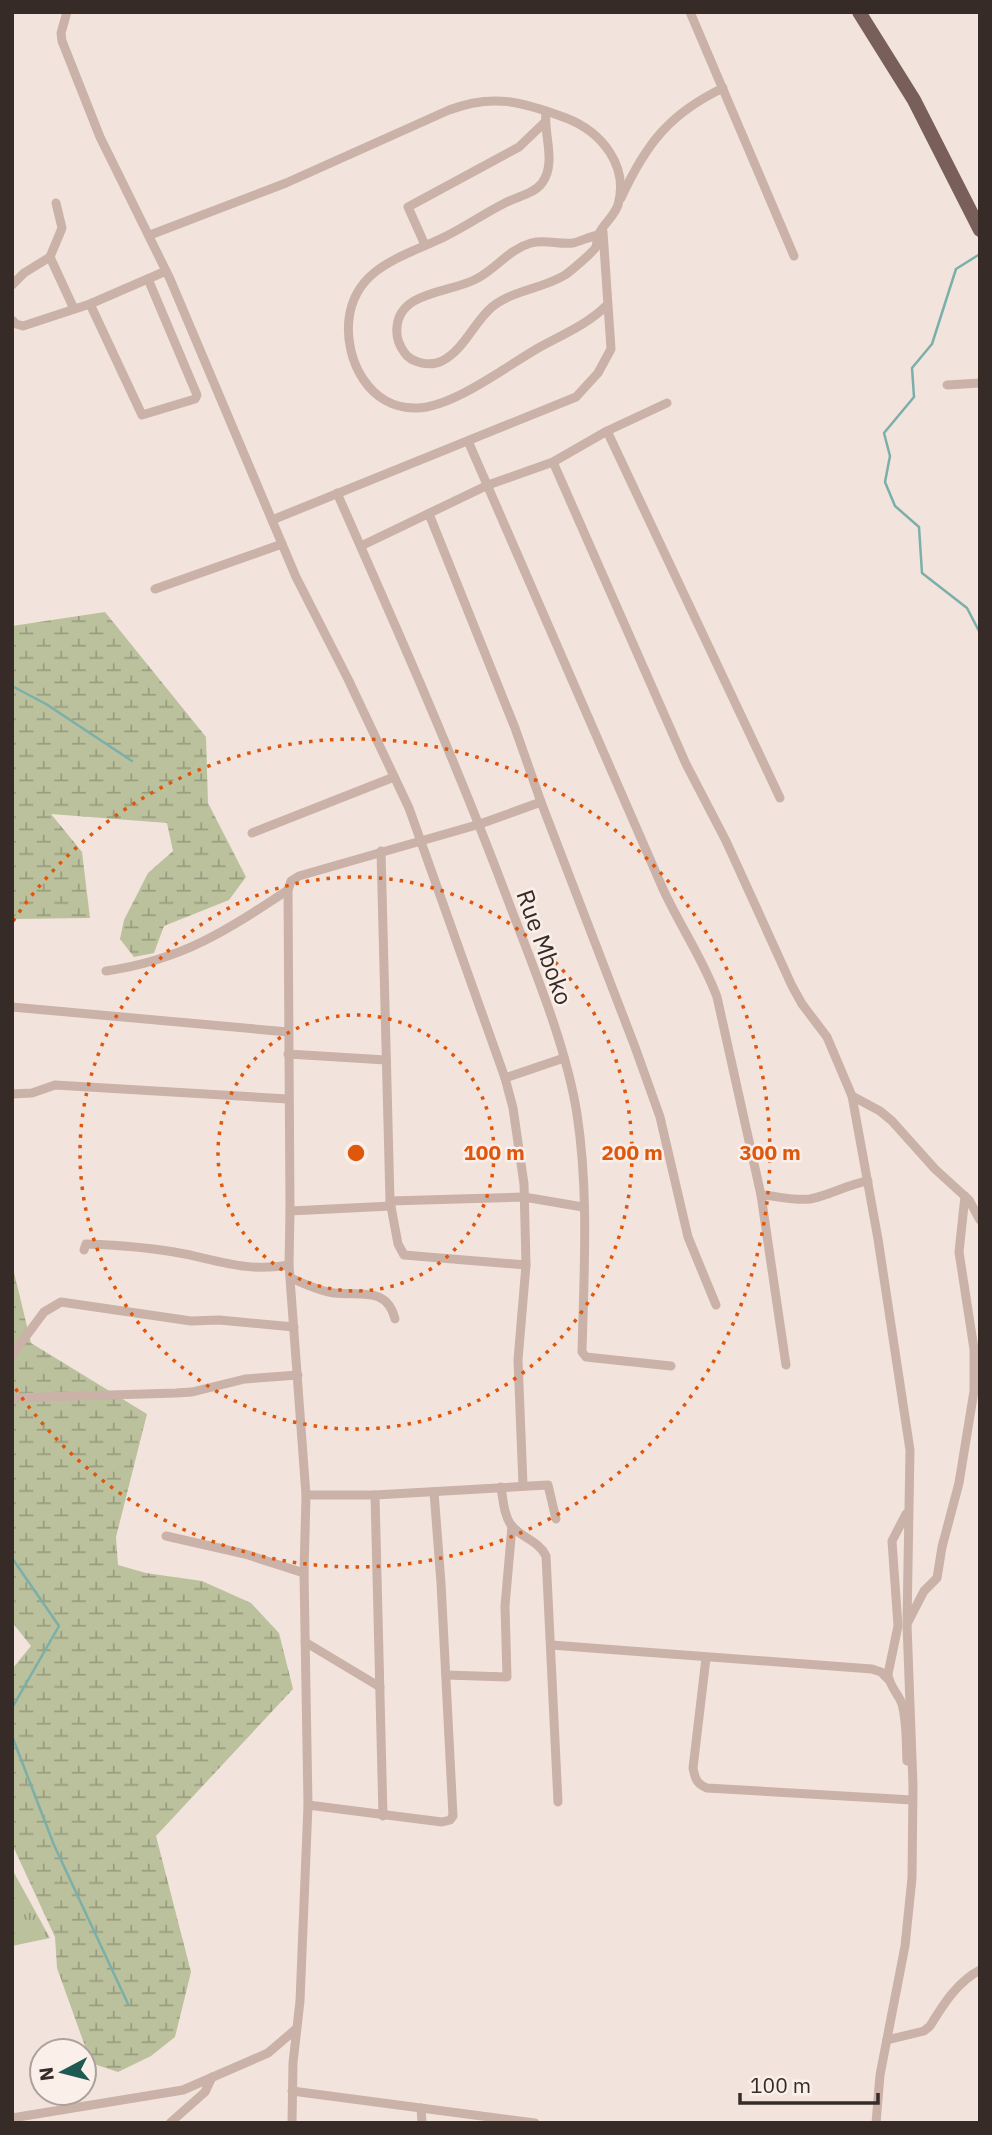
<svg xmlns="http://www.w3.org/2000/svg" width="992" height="2135" font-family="'IBM Plex Sans',sans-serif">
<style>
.grass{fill:url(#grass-tufts)}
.wetland{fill:url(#wetland-marsh)}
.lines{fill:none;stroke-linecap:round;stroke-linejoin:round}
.stream{stroke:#7bafa9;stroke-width:2.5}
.minor{stroke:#cab2a8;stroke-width:9}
.primary{stroke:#795f59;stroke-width:14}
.ring{fill:none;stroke:#df570d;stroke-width:3.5;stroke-dasharray:3.5 7}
.labels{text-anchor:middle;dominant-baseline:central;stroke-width:5;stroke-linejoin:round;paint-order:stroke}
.street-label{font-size:24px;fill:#372b28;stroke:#faefe9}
.centre{fill:#df570d;stroke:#faefe9;stroke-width:3.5}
.ring-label{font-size:21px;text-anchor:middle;font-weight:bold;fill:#df570d;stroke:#faefe9;stroke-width:5;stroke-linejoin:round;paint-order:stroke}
</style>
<defs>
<pattern id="grass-tufts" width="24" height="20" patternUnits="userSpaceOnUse" patternTransform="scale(1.75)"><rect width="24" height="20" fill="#bbc19c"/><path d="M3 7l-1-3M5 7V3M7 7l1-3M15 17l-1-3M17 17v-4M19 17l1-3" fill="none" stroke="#999d7f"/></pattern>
<pattern id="wetland-marsh" width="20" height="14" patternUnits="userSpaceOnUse" patternTransform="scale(1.75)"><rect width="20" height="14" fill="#bbc19c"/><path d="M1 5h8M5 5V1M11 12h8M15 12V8" fill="none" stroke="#999d7f"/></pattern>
</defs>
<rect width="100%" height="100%" fill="#f2e4dc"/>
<path class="grass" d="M12,1869L50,1938L12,1946Z"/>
<g class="wetland">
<path d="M105,612L206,737L208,803L246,877L229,900L164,926L154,953L134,957L120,939L124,920L148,873L173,851L167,823L51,814L82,852L90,918L12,919V626Z"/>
<path d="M12,1264L31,1343L147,1414L116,1537L118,1565L146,1573L202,1581L251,1603L279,1633L293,1689L156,1836L191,1972L175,2037L151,2056L118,2072L91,2063L57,1968L55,1937L12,1844V1669L31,1646L12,1622Z"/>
</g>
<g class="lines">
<g class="stream">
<path d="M980,254L956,269L932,344L912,368L914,397L884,433L890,456L885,482L895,506L919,527L922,573L967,608L980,633"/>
<path d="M12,686L46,704L132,761"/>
<path d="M12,1558L59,1626L12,1708"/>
<path d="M12,1736L54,1845L128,2004"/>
</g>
<g class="minor">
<path d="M67,12L61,33L62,41L100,137L170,279L296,577L348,679L409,808L505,1078L513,1108L524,1184L526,1265L518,1360L523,1485"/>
<path d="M690,12L794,256"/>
<path d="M546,111C543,133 557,163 542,183C534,194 516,197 505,203C483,214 462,229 440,239C402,257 355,268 349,319C344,360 370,410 417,408C454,407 508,365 540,347C564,334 588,324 607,305"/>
<path d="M621,198C646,144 669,114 723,88"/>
<path d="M150,235L286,183L449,110C493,93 524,102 566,118C602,132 629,166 618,205C614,217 602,225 598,236C597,240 597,243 596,247C593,252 571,271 565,275C542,289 513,290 492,307C474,322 464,350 442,361C430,367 411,363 404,352C399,345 396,336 397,327C400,290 453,293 478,278C497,268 509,249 531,243C546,239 559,245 573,243C581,241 589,237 598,235"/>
<path d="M425,245L408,207L519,147L544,123"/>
<path d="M50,257L74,309"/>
<path d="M12,285L24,273L50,257L62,228L56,203"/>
<path d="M90,304L142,415L195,399L197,395L148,279"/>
<path d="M12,320L16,324L23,326L90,304L166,271"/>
<path d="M947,385L980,383"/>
<path d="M607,431L780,798"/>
<path d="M468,441L663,889C680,926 703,959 717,997L761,1195L786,1365"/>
<path d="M553,462L686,764L726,841L792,986L802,1004L827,1037L852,1096L878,1239L910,1450L907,1624L913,1786L912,1878L905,1946L880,2075L876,2123"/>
<path d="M337,493C397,629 457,764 509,903C534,969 566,1045 577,1114C589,1192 584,1273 582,1352L586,1357L671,1366"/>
<path d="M429,514L515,728L541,802L635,1047L660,1117L688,1237L716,1305"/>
<path d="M272,520L576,397L598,373L611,349L603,232"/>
<path d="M361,546L488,485L553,462L607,431L667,403"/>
<path d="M155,589L282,544"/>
<path d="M252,833L394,777"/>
<path d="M381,851L390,1201L398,1244L404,1255L526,1265"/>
<path d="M106,971C182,960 226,931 288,890"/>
<path d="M12,1007L288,1032"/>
<path d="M288,1054L386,1060"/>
<path d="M505,1078L564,1058"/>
<path d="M12,1094L32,1093L55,1085L288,1099"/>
<path d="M852,1096L880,1111L892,1121L935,1169L969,1200L980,1220"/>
<path d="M761,1195C777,1196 794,1201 810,1199C831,1195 848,1184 868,1181"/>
<path d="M390,1201L524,1197L583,1207"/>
<path d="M290,1211L391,1206"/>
<path d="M84,1250L86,1244C119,1245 154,1248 185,1254C223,1262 250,1272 289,1265"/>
<path d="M291,1278C304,1284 319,1291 334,1293C360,1296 387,1286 395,1319"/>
<path d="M12,1355L44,1312L61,1302L191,1321L219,1320L294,1327"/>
<path d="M12,1398L176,1393L192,1392L245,1379L298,1375"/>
<path d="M501,1487C503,1499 504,1517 512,1526C522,1538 539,1541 546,1556L558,1802"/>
<path d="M306,1495H375L548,1485L556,1519"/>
<path d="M375,1495L383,1816"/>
<path d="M906,1514L892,1541L898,1626L888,1674C889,1686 898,1693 902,1704C907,1722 906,1743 907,1761"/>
<path d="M166,1536L245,1554L304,1573"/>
<path d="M908,1622L924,1591L937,1578L942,1547L959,1483L974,1391V1349L959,1252L965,1196"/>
<path d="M305,1642L380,1687"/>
<path d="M551,1645L872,1669L881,1672L889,1680"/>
<path d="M706,1658L693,1768C695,1779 697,1784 707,1788L912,1800"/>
<path d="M446,1675L507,1677L505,1606L512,1526"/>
<path d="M308,1805L442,1822L450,1820L453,1816L441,1583L434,1492"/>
<path d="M887,2040L924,2031L930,2026C943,2005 957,1982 980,1970"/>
<path d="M292,2091L535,2123"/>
<path d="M421,2108L422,2123"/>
<path d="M12,2118L183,2090L268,2053L296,2029"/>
<path d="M170,2123L205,2092L212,2077"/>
<path d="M292,2123L293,2063L300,2001L308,1805L304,1573L306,1495L289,1265L290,1211L288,890L291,881L299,876L480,824L541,802"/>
</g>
<path class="primary" d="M859,12L914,100L980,230"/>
</g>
<g class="ring">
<circle cx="356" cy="1153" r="138"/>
<circle cx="356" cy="1153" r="276"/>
<path d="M13 921A414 414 0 1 1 13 1385"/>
</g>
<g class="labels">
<g class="street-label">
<text transform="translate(545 947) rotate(70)">Rue Mboko</text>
</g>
</g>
<circle cx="356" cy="1153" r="10" class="centre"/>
<g class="ring-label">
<text x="494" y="1160">100 m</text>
<text x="632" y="1160">200 m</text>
<text x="770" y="1160">300 m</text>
</g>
<rect width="992" height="2135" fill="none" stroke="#372b28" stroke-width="28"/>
<g transform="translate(63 2072) rotate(263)"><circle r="33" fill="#faefe9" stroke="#aca19c" stroke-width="2"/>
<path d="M0-5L12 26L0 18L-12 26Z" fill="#1e5953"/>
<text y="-10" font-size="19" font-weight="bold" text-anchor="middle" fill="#372b28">N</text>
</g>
<path d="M740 2093v10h138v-10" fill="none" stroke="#372b28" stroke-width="3.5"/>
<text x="750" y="2093" font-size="21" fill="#372b28" stroke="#faefe9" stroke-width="5" paint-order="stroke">100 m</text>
</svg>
